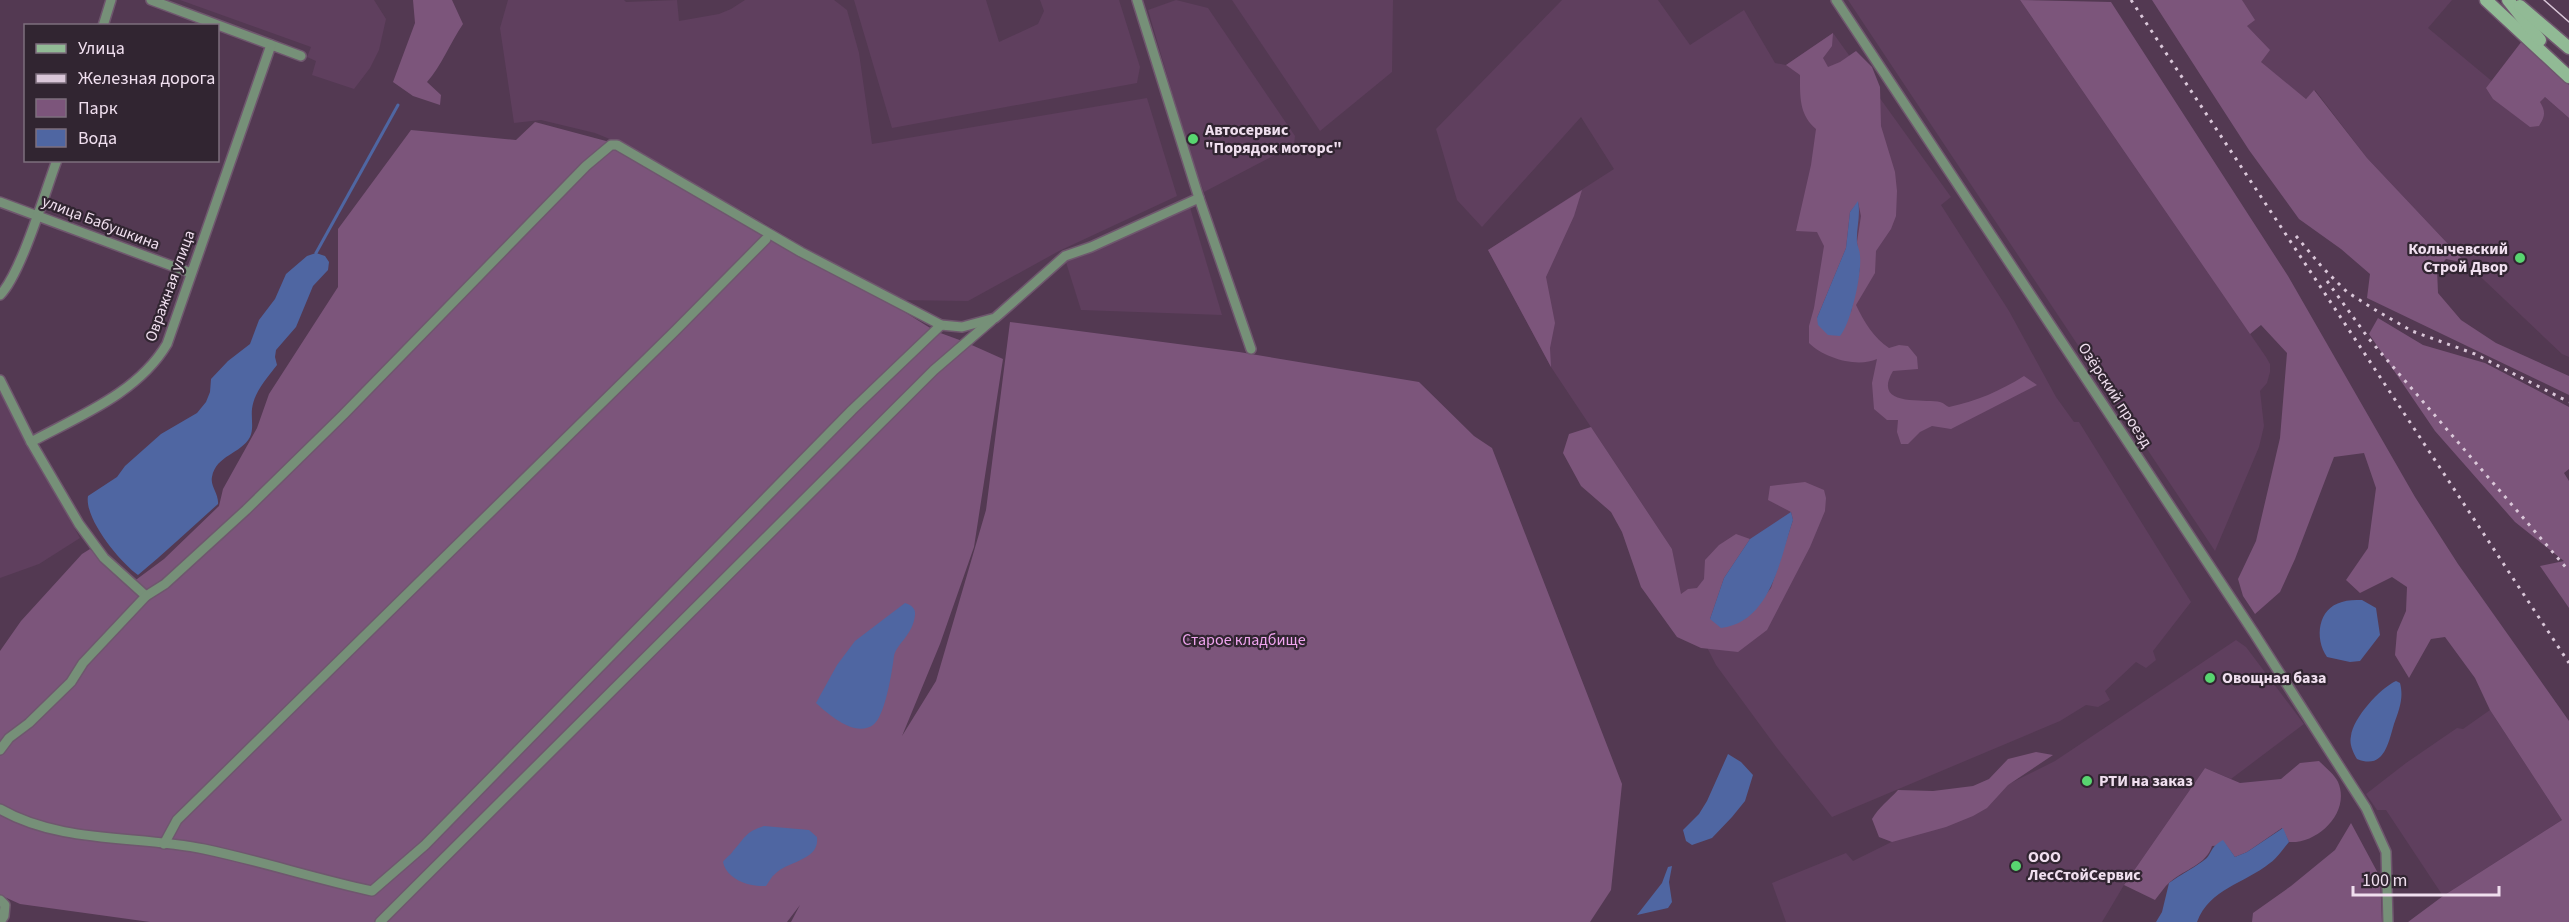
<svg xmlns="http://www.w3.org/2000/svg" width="2569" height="922" font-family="'Source Sans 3',sans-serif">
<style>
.built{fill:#5f3f5e}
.green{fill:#7c557b;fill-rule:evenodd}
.water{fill:#4f66a2}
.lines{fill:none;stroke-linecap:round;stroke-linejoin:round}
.stream{stroke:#4f66a2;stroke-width:3}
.minor-casing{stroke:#6f576e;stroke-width:12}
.secondary-casing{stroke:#6f576e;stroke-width:15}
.minor{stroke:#769078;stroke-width:9}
.secondary{stroke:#91ba95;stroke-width:12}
.tram{stroke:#dac7d9;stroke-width:1.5}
.rail{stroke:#dac7d9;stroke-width:3;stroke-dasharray:3 6;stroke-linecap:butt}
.poi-dot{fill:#58d570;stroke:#312531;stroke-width:2}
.labels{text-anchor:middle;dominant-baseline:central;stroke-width:4.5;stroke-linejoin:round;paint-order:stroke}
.poi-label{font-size:16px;font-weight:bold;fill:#f0dfef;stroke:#312531;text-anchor:start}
.street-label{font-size:16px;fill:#f0dfef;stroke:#312531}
.park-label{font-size:16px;fill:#f0a5ef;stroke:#312531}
</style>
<rect width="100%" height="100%" fill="#533952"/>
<g class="built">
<path d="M180,0H374L386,19L379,50L370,68L354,89L312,75L316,61L307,57L311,47Z"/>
<path d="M508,0H624L626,2L677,0L679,21L719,14L731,9L745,0H834L847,10L859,53L872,144L1147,98L1177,196L1059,251L968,301L895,300L745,212L617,142L595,133L541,120L514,123L500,28Z"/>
<path d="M854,0H986L999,42L1038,24L1044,11L1040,0H1119L1140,67L1137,83L892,128Z"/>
<path d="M1176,0L1208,8L1295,136L1294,145L1204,192L1193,164L1148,10Z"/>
<path d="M1232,0H1393L1392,72L1320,131Z"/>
<path d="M1562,0H1658L1690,45L1744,10L1775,63L1786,65L1833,33L1951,197L1941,205L2009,311L2056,397L2074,422H2079L2191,602L2153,651L2156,660L2146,668L2136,662L2105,691L2110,700L2098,707L2086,705L2060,721L1832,817L1777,748L1716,665L1680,594L1672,549L1551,367L1488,250L1614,169L1581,117L1482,227L1457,200L1436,129Z"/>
<path d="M1848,0H2020L2266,357L2270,364V372L2267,383L2260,391L2264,426L2259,447L2215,551Z"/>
<path d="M2242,0H2452L2428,28L2529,112L2545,97L2569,118V357L2562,354L2466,263L2367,158L2315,90L2306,99L2260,62L2247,26Z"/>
<path d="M1189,204L1222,315L1081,310L1065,259Z"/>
<path d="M0,393L80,538L39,564L0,578Z"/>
<path d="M2236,640L2246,647L2304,724L2231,779L2205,768L2124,885L2102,922H1786L1772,883L1846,853L1853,861L2055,761Z"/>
<path d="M2490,710L2562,820L2443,896L2386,810H2377L2366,794L2406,763L2457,728L2463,729Z"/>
</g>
<g class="green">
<path d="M413,0H452L463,24C450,43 442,65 427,82L441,95L440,105L413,96L393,82L415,23Z"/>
<path d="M2020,0L2111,2L2288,276L2415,497L2458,564L2569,721V922H2408L2443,896L2562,820L2490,710L2475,678L2445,637L2431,639L2409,678L2395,655L2397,632L2406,611L2407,587L2392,577L2360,593L2346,580L2368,548L2376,488L2364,453L2334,457L2295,559L2280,592L2255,614L2243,596L2238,579L2256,541L2280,438L2287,353L2261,325L2250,334Z"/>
<path d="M2152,0H2242L2255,20L2247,26L2270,50L2261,62L2306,99L2314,90L2367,158L2466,263L2446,259L2437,269L2438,293L2461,320L2496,343L2569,376V395L2367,298L2370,274L2341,249L2299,219L2249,150Z"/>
<path d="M1833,33L1832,46L1823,58L1828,67L1840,62L1856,51L1872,67L1880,87L1881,126L1895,172L1897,191L1896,216L1891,229L1876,251L1875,273L1856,305C1864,322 1874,338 1889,348L1899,345L1908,346L1917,357L1918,369L1893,371C1871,408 1926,398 1940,402C1944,403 1946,406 1949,407C1977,401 2000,391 2024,376L2037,385L1951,429L1932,426L1920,432L1908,444H1901L1897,432L1898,420H1887L1874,409L1872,383L1877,359C1857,368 1824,358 1809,343V326L1814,308L1824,246L1817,232L1796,231L1811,165L1816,129C1799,115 1800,96 1800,75L1786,65ZM1858,202L1861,216L1857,242L1860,268L1851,312L1817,318L1846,248L1850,212Z"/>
<path d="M2522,41L2569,85V118L2545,97L2540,102C2546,112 2545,116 2539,126L2530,127L2493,99L2486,88Z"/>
<path d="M535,122L606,141L623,154L903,311L935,331L965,342L1003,359L974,547L940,644L902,736L936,681L986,510L1010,322L1239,352L1419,382L1474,436L1492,448L1622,784L1611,890L1590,922H791L800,905L787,922H150L20,904L0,895V651L21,621L82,554L90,549L129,585L164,559L219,506L223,489L257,428L269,394L338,287V229L411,130L516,140Z"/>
<path d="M1582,190L1574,216L1546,277L1555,323L1550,348L1551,367L1488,250Z"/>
<path d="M2378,318L2423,345L2485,363L2569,407V469L2564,473L2569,481V608L2540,566L2564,561L2515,522L2435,431L2369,334Z"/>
<path d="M1591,427L1672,549L1681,594L1688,589L1697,588L1704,579L1705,560L1719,545L1736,534L1750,539L1724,578L1710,619L1753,611L1771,588L1793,520L1791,512L1768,500L1770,486L1805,482L1824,490L1826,498L1825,511L1810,547L1767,630L1738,652L1701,648L1677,637L1641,587L1622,532L1611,512L1581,486L1563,453L1569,434Z"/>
<path d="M2036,752L2053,755L2008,785L1987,808L1973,816L1946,827L1892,842L1879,837L1872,819C1879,807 1889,800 1898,790L1933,791L1973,786L1989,779L2008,759Z"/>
<path d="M2319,761C2325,767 2335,775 2338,782C2351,812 2318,844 2289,842L2282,828L2247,852L2235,857L2226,845L2212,846C2206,865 2185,869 2170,882C2164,887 2160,894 2155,900L2124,885L2205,768L2240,783L2281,779L2300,763Z"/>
<path d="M2351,823L2380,877L2382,922H2252L2253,913L2291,886L2335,850Z"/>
</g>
<g class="water">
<path d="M1858,201C1861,216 1856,228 1857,243C1858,247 1860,252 1860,256C1862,274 1851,323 1840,336L1828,335L1818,325L1817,318L1846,248L1850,212Z"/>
<path d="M316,253L325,256L329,262L328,270L313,286L296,327L276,350L275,357L277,365C267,378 254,392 252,409C251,418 254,429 250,437C241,454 216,455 212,477C210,486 219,494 218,504C191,528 166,552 138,575C121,563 84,519 88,496L117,477L125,466L161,434L197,413L206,402L210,392L211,379L228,361L250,344L259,320L275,299L286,274L307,256Z"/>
<path d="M1791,512L1793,520C1780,559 1771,622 1721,628L1710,619L1724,578L1750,539Z"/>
<path d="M2362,600L2376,608L2380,635L2360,661L2350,662L2327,657C2314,638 2318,608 2342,602C2348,600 2355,600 2362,600Z"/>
<path d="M905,603C911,605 916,608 915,615C913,635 897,643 894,656C892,672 885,717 873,725C855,738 828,714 816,703L837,665L855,641Z"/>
<path d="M2396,681L2400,683C2404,698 2399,710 2394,724C2388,744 2384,770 2357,759C2353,752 2349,744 2351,736C2353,718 2380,688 2396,681Z"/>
<path d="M1728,754L1741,762L1753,775L1745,801L1732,817L1712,838L1692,845L1686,841L1683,830L1699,814L1707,801Z"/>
<path d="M764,826L809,830L817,837C820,861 786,861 775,874C771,877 769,882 766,886C750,887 727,880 723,862C726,857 730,856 733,851C745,838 745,832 764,826Z"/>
<path d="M2283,828L2289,842C2283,849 2277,858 2270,863C2244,884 2210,888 2197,922H2156L2162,912L2169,883C2180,875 2192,869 2203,861C2213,855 2208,848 2223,840L2235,857L2247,852Z"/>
<path d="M1672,866L1669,882L1672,902L1668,908L1637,915L1662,883L1668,867Z"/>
</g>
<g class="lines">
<path class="stream" d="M316,253L398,105"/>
<defs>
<g id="minor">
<path d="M151,0L301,56"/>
<path d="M1137,0L1199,198L1251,349"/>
<path d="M1836,0L2254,633L2366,808L2386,852L2388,922"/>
<path d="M103,26L111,0"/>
<path d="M0,202L191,273"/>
<path d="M0,295C21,274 45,192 57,160"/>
<path d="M0,380L31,442C79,416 138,393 167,344L271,45"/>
<path d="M31,442L79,524L104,558L146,596"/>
<path d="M0,750L9,738L29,723L71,682L83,663L146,596L165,584L246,510L343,415L586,166L611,145H617L801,252L941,325L962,327L995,318L1065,256L1091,247L1199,198"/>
<path d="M0,809C61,844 137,835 204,849C261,861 316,879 372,891L425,845L852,410L941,325"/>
<path d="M164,844L177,820L675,331L766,239"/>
<path d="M0,900L5,905L4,916L0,922"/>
<path d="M380,922L934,370L992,320"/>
</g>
<g id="secondary">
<path d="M2486,0L2569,77"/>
<path d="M2508,0L2540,40"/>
<path d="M2520,6L2569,48"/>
</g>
</defs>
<use href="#minor" class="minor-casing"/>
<use href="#secondary" class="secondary-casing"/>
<use href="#minor" class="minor"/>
<use href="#secondary" class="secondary"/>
<path class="tram" d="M2544,0L2569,22"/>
<g class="rail">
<path d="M2131,0L2569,663"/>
<path d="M2296,236L2322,267L2347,292L2377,311L2412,331L2475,354L2569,402"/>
<path d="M2327,281L2369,339L2569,571"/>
</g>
</g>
<g class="poi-dot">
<circle cx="1193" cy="139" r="6"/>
<circle cx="2520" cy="258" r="6"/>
<circle cx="2210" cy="678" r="6"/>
<circle cx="2087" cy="781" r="6"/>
<circle cx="2016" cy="866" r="6"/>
</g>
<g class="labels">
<g class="poi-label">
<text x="1205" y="130">Автосервис<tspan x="1205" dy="18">"Порядок моторс"</tspan></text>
<text x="2508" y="249" text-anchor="end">Колычевский<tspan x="2508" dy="18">Строй Двор</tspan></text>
<text x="2222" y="678">Овощная база</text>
<text x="2099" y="781">РТИ на заказ</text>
<text x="2028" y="857">ООО<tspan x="2028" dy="18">ЛесСтойСервис</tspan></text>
</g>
<g class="street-label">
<text transform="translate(101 223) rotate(21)">улица Бабушкина</text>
<text transform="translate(170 286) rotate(-70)">Овражная улица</text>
<text transform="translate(2115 395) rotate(57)">Озёрский проезд</text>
</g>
<g class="park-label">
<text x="1244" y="640">Старое кладбище</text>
</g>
</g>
<rect x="24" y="24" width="195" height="138" fill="#312531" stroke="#7d6f7d" stroke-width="1.5"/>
<rect x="36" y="44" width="30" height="9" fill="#91ba95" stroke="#7d6f7d" stroke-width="1.5"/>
<text x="78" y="54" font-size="18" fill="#f0dfef">Улица</text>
<rect x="36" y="74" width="30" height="9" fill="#dac7d9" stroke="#7d6f7d" stroke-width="1.5"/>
<text x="78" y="84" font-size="18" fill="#f0dfef">Железная дорога</text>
<rect x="36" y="99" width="30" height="18" fill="#7c557b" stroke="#7d6f7d" stroke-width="1.5"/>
<text x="78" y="114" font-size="18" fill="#f0dfef">Парк</text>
<rect x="36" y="129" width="30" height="18" fill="#4f66a2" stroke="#7d6f7d" stroke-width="1.5"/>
<text x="78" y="144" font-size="18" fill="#f0dfef">Вода</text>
<path d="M2353 886v9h146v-9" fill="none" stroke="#f0dfef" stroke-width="3"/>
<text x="2362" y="886" font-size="18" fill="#f0dfef" stroke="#312531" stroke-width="4.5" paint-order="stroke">100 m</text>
</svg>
